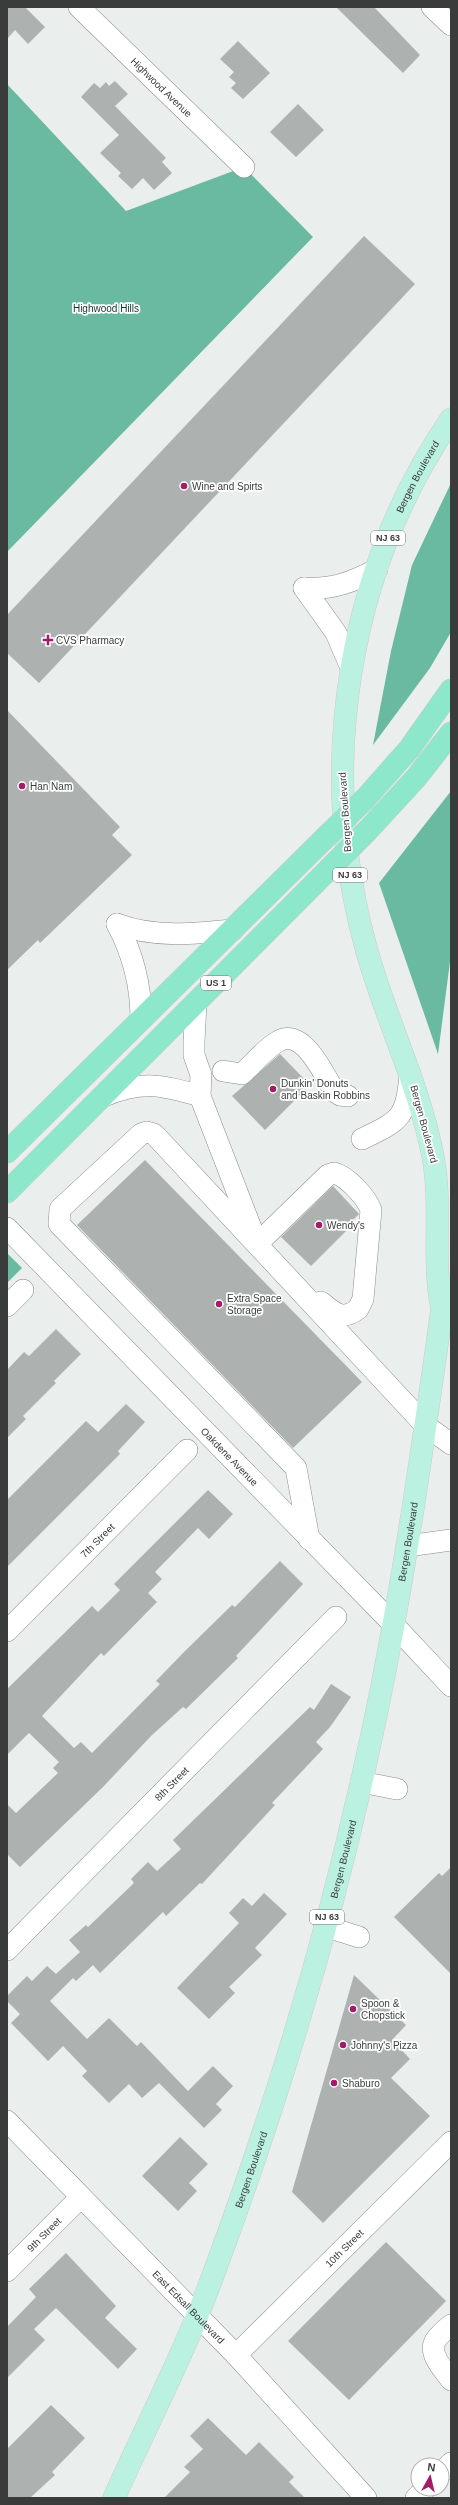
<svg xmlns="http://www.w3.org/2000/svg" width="458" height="2505" font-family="Arial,sans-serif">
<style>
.forest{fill:#6ab9a1}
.building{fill:#adb2b0}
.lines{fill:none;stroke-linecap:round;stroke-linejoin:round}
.minor-casing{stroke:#898e8c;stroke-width:22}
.major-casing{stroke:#ccc;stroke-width:23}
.highway-casing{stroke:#ccc;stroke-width:23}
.minor{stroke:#fff;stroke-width:21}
.major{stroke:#bbf1e0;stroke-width:22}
.highway{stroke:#8de7cb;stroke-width:22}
.highway-bridge-casing{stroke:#ccc;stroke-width:23;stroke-linecap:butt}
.highway-bridge{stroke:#8de7cb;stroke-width:22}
.poi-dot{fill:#a21c68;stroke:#fff;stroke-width:1.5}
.labels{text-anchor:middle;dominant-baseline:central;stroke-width:3.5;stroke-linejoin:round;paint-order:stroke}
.shield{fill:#fff;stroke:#757676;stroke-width:1}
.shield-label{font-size:9px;font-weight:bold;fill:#3a3c3c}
.street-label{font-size:10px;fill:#3a3c3c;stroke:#fff}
.park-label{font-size:10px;fill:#0f352b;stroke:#fff}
.poi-label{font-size:10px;fill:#3a3c3c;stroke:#fff;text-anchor:start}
</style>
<rect width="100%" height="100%" fill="#eaefed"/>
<g class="forest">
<path d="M7,84L126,211L244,167L313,237L7,552Z"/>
<path d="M451,483V632L430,668L373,745L391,651L412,565Z"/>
<path d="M451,791V954L438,1054L379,883Z"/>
<path d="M7,1253L22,1268L7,1283Z"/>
</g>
<g class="building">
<path d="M7,7H25L45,27L28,44L15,30L7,39Z"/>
<path d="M336,7H374L420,55L403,73Z"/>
<path d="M238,41L270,73L243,99L231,88L236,83L229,77L234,72L220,59Z"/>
<path d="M115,81L128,94L115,106L166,158L162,162L172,173L154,190L143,178L132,189L118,176L121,173L100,153L119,135L81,97L94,83L100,88L106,82L109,86Z"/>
<path d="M298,104L324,130L296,157L270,132Z"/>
<path d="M364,236L415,284L39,683L7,653V615Z"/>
<path d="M7,710L120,827L112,835L132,855L40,943L38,940L7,970Z"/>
<path d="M280,1054L310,1085L265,1130L232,1096Z"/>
<path d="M145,1160L362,1382L293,1448L77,1225Z"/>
<path d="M333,1186L359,1214L349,1224L351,1226L311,1266L281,1237Z"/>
<path d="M56,1329L81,1354L54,1381L56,1383L23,1416L26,1419L7,1438V1370L24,1352L29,1356Z"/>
<path d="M126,1404L145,1422L118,1451L120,1454L7,1567V1500L86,1421L98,1432Z"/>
<path d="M208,1490L233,1514L209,1539L198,1528L155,1572L162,1579L148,1593L157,1602L104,1656L101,1653L42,1716L74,1748L81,1742L92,1753L160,1684L156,1681L183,1653L232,1605L235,1607L280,1561L303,1584L236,1656L238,1658L186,1709L183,1707L151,1736L103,1787L20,1867L7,1854V1804L16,1813L58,1773L53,1768L59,1762L29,1733L7,1755V1689L92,1606L98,1612L120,1590L114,1584Z"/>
<path d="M331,1684L351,1697L330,1727L316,1742L323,1749L272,1803L275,1805L202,1884L200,1883L166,1916L163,1912L100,1973L93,1965L76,1981L73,1978L50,2001L87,2039L109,2018L137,2046L141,2042L188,2091L213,2066L233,2086L216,2104L222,2110L204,2128L159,2083L142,2098L129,2084L109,2103L82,2076L87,2071L63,2046L48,2061L11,2023L20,2014L7,2001V1996L27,1976L32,1981L47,1966L56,1974L80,1952L69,1940L86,1925L88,1927L134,1883L131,1879L148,1862L157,1871L181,1849L173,1840L310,1707L314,1710Z"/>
<path d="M451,1867V1974L394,1917L439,1873L442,1876Z"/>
<path d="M264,1893L287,1914L255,1948L262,1955L229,1987L235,1993L209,2019L177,1988L239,1923L229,1913L243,1898L252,1906Z"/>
<path d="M354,1975L406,2025L392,2040L410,2059L391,2078L430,2116L323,2223L292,2192Z"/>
<path d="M180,2137L208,2164L189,2183L197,2191L178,2211L142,2176Z"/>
<path d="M386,2242L446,2301L349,2400L288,2341Z"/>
<path d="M66,2253L116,2306L105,2318L137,2349L118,2369L56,2308L34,2329L45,2340L7,2378V2327L36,2297L29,2289Z"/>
<path d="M51,2405L85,2438L52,2472L55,2475L30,2498H7V2449Z"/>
<path d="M208,2418L246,2455L259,2442L294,2477L289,2482L305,2498H164L190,2472L184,2467L203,2449L190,2436Z"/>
</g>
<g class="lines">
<defs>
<g id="minor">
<path id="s1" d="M79,7L244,167"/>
<path d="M432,7L451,25"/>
<path d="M304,588L336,633L351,668"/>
<path d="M304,588C332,590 353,582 377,569"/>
<path d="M117,924C154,938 194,934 233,930"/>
<path d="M117,924C133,954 141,986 141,1019"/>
<path d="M196,1003L194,1042V1055L201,1075L200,1096L253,1233"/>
<path d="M223,1071L242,1074C253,1064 264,1050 277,1042C302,1025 324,1074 334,1091L340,1095L348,1096"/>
<path d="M104,1096C143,1080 162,1085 200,1096"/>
<path d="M362,1139C401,1120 406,1118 410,1075"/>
<path id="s2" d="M7,1228L393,1624L451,1686"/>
<path d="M257,1244L328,1175L334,1173C347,1176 367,1198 371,1210L363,1299L358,1309C343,1321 334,1313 321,1302"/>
<path d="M7,1306L23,1290"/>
<path d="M309,1539L296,1468L59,1224L60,1209L141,1134L147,1132L154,1134L426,1426L451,1444"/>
<path d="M407,1546L451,1540"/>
<path id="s3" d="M7,1631L187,1450"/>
<path d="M361,1782L397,1789"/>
<path d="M324,1926L359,1937"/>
<path id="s4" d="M7,1950L336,1617"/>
<path id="s5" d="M7,2121L236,2355L366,2498"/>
<path id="s6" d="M7,2271L81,2197"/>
<path d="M451,2325C446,2329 439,2335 435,2341C428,2354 444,2370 451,2380"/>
<path id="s7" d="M236,2355L451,2142"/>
<path d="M442,2472L451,2463"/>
<path d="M416,2498L425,2489"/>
</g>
<g id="major">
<path id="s8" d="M442,1309C431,1256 444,1201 431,1147C416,1077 383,1013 365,944C317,766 347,571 451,419"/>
<path id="s9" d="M114,2498C148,2422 187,2348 215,2270C277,2103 329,1931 367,1757C400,1609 421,1459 442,1309L451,1288"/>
</g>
<g id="highway">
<path d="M365,799L410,748L451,690"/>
<path d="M368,830L416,778L451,733"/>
<path d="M7,1152L325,838"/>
<path d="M7,1192L328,870"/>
</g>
</defs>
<use href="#minor" class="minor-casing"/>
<use href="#major" class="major-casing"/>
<use href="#highway" class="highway-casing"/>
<use href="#minor" class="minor"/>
<use href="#major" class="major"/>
<use href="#highway" class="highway"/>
<defs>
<g id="highway-bridge">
<path d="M325,838L365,799"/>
<path d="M328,870L368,830"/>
</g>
</defs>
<use href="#highway-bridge" class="highway-bridge-casing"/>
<use href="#highway-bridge" class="highway-bridge"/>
</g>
<g class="poi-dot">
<circle cx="184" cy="486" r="4"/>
<path d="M46 634h4v4h4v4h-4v4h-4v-4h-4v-4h4z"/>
<circle cx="22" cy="786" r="4"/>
<circle cx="273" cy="1089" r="4"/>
<circle cx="319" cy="1225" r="4"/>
<circle cx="219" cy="1304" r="4"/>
<circle cx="353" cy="2009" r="4"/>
<circle cx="343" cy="2045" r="4"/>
<circle cx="334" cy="2083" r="4"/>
</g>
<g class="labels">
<g class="shield">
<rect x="371" y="531" width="34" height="14" rx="3"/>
<rect x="333" y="868" width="34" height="14" rx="3"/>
<rect x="201" y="976" width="30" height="14" rx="3"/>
<rect x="310" y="1910" width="34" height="14" rx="3"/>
</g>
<g class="shield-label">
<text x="388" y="538">NJ 63</text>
<text x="350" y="875">NJ 63</text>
<text x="216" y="983">US 1</text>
<text x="327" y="1917">NJ 63</text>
</g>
<g class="street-label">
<text stroke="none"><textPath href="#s1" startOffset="115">Highwood Avenue</textPath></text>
<text stroke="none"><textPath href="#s8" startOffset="858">Bergen Boulevard</textPath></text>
<text transform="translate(345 812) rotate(-94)">Bergen Boulevard</text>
<text transform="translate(424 1124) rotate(75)">Bergen Boulevard</text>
<text stroke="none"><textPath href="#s2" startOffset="319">Oakdene Avenue</textPath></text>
<text stroke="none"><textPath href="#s3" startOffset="128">7th Street</textPath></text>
<text stroke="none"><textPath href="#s9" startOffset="1004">Bergen Boulevard</textPath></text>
<text stroke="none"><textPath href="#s4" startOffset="234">8th Street</textPath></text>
<text stroke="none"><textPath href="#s9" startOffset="680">Bergen Boulevard</textPath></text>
<text stroke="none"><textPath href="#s9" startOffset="356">Bergen Boulevard</textPath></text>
<text stroke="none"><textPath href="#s6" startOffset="52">9th Street</textPath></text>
<text stroke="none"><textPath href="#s7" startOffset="152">10th Street</textPath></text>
<text stroke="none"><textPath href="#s5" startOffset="260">East Edsall Boulevard</textPath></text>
</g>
<g class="park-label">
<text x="106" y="308">Highwood Hills</text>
</g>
<g class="poi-label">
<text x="192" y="486">Wine and Spirts</text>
<text x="56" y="640">CVS Pharmacy</text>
<text x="30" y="786">Han Nam</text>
<text x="281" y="1083">Dunkin' Donuts<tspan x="281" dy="12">and Baskin Robbins</tspan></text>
<text x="327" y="1225">Wendy's</text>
<text x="227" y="1298">Extra Space<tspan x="227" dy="12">Storage</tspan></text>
<text x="361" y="2003">Spoon &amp;<tspan x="361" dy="12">Chopstick</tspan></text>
<text x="351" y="2045">Johnny's Pizza</text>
<text x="342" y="2083">Shaburo</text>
</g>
</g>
<rect width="458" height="2505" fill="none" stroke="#3a3c3c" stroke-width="16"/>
<g transform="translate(430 2477) rotate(8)"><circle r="19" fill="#ffffff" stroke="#b0b1b1"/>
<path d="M0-3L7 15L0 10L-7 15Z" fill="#a21c68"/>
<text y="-6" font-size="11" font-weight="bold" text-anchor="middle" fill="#3a3c3c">N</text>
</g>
</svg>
